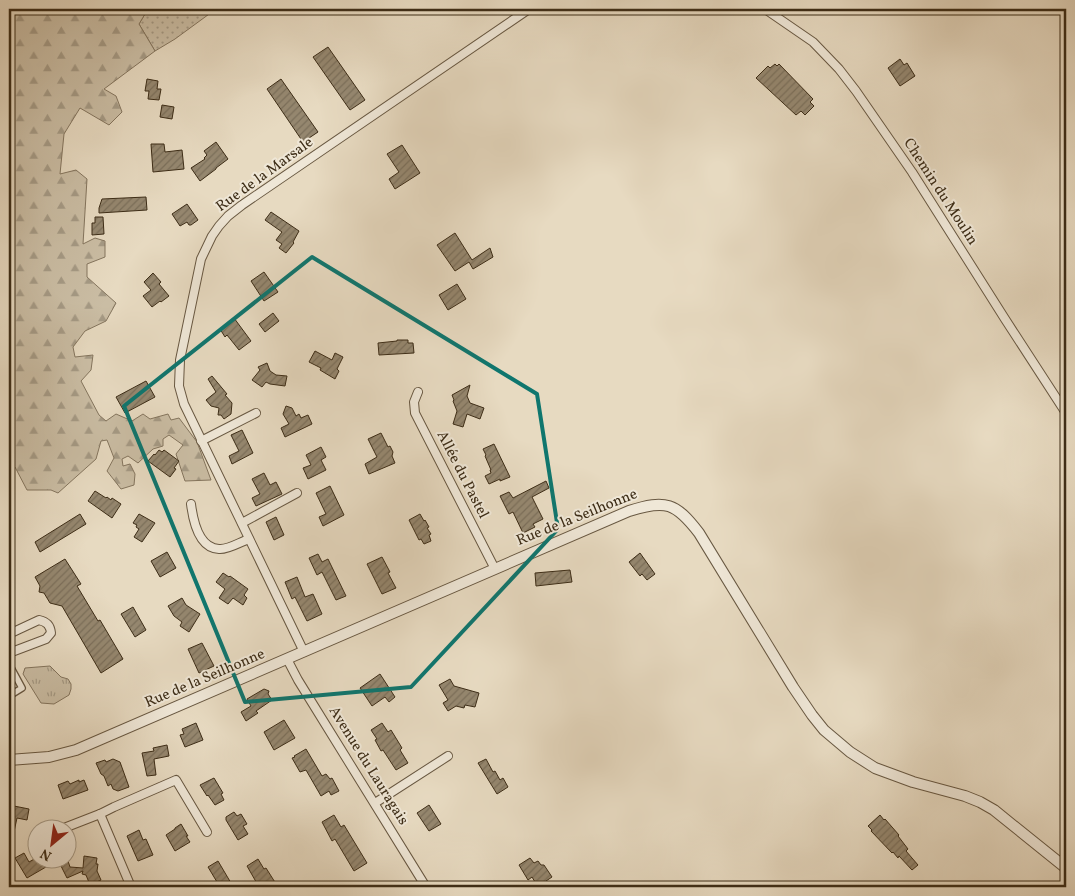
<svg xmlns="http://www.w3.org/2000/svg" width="1075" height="896" font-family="Vollkorn,serif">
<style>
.grass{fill:url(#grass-dots);stroke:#84755e}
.forest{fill:url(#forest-firs);stroke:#84755e}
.park{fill:url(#park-tufts);stroke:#84755e}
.building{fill:url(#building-hatch);stroke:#3d2d17}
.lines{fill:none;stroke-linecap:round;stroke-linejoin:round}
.pedestrian-casing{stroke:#685842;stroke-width:8}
.minor-casing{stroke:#685842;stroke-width:10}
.tertiary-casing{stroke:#685842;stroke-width:12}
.pedestrian{stroke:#efe7d7;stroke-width:5.5}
.minor{stroke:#efe7d7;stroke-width:8}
.tertiary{stroke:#efe7d7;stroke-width:10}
.marked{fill:none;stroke:#0f766e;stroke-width:4;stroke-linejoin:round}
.labels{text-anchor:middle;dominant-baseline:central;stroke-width:4;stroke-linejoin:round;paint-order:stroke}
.street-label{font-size:15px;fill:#3d2d17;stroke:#efe7d7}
</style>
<defs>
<pattern id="grass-dots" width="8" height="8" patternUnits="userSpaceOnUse" patternTransform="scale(1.25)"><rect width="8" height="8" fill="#cabda4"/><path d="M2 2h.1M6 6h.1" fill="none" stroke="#a59a85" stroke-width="1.8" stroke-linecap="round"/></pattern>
<pattern id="forest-firs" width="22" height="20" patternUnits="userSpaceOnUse" patternTransform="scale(1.25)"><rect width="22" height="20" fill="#cabda4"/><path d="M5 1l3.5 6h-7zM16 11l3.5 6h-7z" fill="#a59a85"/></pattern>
<pattern id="park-tufts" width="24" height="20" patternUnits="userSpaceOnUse" patternTransform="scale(1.25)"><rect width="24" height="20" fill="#cabda4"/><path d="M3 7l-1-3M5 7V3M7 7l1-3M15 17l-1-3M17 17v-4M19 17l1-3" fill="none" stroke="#a59a85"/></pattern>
<pattern id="building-hatch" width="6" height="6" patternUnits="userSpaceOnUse" patternTransform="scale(1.25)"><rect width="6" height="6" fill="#95876f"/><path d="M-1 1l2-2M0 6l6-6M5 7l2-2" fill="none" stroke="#7b6f5a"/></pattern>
</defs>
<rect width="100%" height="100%" fill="#e7dac1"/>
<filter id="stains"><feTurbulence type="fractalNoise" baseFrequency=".004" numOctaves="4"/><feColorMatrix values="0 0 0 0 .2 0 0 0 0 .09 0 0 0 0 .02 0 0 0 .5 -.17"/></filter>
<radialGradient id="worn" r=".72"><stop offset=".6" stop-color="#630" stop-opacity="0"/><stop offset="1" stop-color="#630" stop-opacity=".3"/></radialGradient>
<path class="grass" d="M148,9H216L175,39L155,51L139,24Z"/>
<path class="forest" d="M9,9H148L139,24L155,51L104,89L116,96L122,112L109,125L80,108L64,134L60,174L76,170L87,179L83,244L95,238L105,241V257L87,264V277L116,303L106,321L85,331L73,347L75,357L93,355L91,370L81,381L99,415L106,421L116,414L132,421L143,414L150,419L168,414L171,420L179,418L197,442L211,480L185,481L176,454L183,445L169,435L163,439V446L153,449L138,463L128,456L122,459L123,466L130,464L135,474L134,485L121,489L107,471L114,458L107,440L101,441L96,459L58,493L51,490H27L15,467L9,464Z"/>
<path class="park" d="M50,666L61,677L68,679L71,684V689L69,695L54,704L41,703L23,674L25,668Z"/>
<g class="building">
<path d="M328,47L365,100L350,110L313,57Z"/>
<path d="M900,59L904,65L907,63L915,76L900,86L888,68Z"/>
<path d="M775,64L777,66L779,64L813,99L810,102L814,106L805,115L801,111L796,115L756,78L768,66L770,68Z"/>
<path d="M147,79L158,81L157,89H161L159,100L148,99L149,91H145Z"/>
<path d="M281,79L318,132L303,142L267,89Z"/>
<path d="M162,105L174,107L172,119L160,117Z"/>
<path d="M216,142L228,159L216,168V169L200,181L191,168L205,159L204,158L207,155L204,151Z"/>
<path d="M151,144H164L165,152L182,150L184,169L153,172Z"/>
<path d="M402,145L420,173L395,189L389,179L399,172L387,154Z"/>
<path d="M146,197L147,210L99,213V208L102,199Z"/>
<path d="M187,204L198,220L191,225H189L187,222L180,226L172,214Z"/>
<path d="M271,212L299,231L293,242L294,243L286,253L279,248L282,244L276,240L282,232L265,220Z"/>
<path d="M95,217H103L104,234L92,235V223H95Z"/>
<path d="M455,233L472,260L490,248L493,257L473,269L469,262L455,271L437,245Z"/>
<path d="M264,272L278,292L264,301L251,281Z"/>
<path d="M153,273L161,282L159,284L169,296L161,302L160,301L152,307L143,296L151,290L144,282Z"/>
<path d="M457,284L466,299L448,310L439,295Z"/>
<path d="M273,313L279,321L265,332L259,324Z"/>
<path d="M234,318L251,341L239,350L227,335L225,337L220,329Z"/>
<path d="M397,340H408V343H413L414,353L379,355L378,343L397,341Z"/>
<path d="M315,351L332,360L335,353L343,357L337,369L339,371L335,379L320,370L321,368L309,362Z"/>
<path d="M267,363L270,371L276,375L287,376L285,386L270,384L266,382L262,387L252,380L260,370L258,367Z"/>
<path d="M212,376L227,394L225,395L232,403L231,414L224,419L221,415H218L219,408L211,406L206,400L216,392L208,379Z"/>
<path d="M146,381L155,397L125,413L116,397Z"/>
<path d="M470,385L467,396L470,403L484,408L480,419L467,414L463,427L453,424L457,411L453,401L454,400L452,395Z"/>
<path d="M286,406L292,408L296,416L299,414L301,418L308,415L312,424L285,437L281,428L289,424L283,414Z"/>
<path d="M242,430L253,453L232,464L229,456L239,451L231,435Z"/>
<path d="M381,433L388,447L390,446L393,452L392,456L395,463L369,474L365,464L377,457L368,439Z"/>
<path d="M494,444L510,477L500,481V479L489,484L485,476L491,473L490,470H491L485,456L486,455L483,449Z"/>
<path d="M321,447L326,457L321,460L326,470L308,479L303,468L311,465L306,455Z"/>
<path d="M159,450L162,452L164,450L179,461L174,468L176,469L170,477L148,461L154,454L155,455Z"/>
<path d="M264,473L270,485L276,482L282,494L256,506L252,498L260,494L252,479Z"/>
<path d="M546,481L549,488L532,497L543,519L533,524L535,527L523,533L513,512L509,514L500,496L509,492L513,498Z"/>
<path d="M330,486L344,515L323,526L319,517L326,514L316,493Z"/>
<path d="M95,491L106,498L107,497L111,500L112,498L121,504L112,518L88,501Z"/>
<path d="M80,514L86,524L40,552L35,542Z"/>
<path d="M139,514L155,523L142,542L134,537L139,529L136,527L137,525L133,523Z"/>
<path d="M420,514L424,521L425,520L429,527L427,528L431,534L429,535L431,541L424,544L421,539L419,540L409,520Z"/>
<path d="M276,517L284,535L274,540L266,522Z"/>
<path d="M167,552L176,568L160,577L151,561Z"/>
<path d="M640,553L655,574L647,580L642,574L640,576L629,562Z"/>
<path d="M318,554L322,562L328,559L346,596L336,600L322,572L317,575L309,558Z"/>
<path d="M382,557L390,572L388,573L396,588L382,594L367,564Z"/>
<path d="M65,559L81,584L77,586L98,621L100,620L123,659L101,673L62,606L50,603L44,593L39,592L40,586L35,577Z"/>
<path d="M570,570L572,582L536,586L535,573Z"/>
<path d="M223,573L229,577L230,576L248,589L244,595L247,598L243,605L233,598L228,604L219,598L225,589L216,582Z"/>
<path d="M297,577L305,597L313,594L322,614L307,621L295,597L292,599L285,582Z"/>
<path d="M182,598L186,605L200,614L189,632L180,626L182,622L174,616L168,606Z"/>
<path d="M133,607L146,630L135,637L121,614Z"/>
<path d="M202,643L214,666L199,673L188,649Z"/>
<path d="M380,674L395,697L389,702L385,697L372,706L360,688Z"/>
<path d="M450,679L454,686L479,693L475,707L465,705L464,708L456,706L448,711L443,703L448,700L439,685Z"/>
<path d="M264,689L269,691L268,694L272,700L256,711L258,713L246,721L241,712L251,706L247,699Z"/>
<path d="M284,720L295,738L274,750L264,732Z"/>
<path d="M196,723L203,740L185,747L180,735L184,734L182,729Z"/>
<path d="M382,723L388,732L391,730L402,748L400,750L408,763L396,770L383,750L381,751L375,740L377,739L371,730Z"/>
<path d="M167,745L169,756L154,759L156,775L147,776L142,753L154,751L153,748Z"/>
<path d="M306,749L322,776L326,774L330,779L332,778L339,791L331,795L329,791L321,796L306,770L300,772L292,758L295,757L294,756Z"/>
<path d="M113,759L120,762L129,787L118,791L113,789L111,784L108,786L104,776L101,774L96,763L105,760L106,762Z"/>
<path d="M486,759L493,772L495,771L500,780L503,778L508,787L497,794L478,763Z"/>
<path d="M214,778L223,793L221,794L224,800L215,805L208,795L207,796L200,785Z"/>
<path d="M79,780V782L84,780L88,790L63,799L58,785L68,781L70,784Z"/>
<path d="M9,805L29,809L27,820L17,818L12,841L9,840Z"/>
<path d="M429,805L441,824L429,831L417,813Z"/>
<path d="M234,812L237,816L241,814L247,824L243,826L248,834L238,840L226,820V817Z"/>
<path d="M334,815L341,827L344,825L367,863L354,871L335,839L332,841L322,822Z"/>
<path d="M880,815L884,820L885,819L899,835L898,836L908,849L906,851L918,865L912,870L899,856L898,858L893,852L892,853L871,831L872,830L868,826Z"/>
<path d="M181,824L188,836H186L190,842L175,851L166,835L175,829V828Z"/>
<path d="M139,830L143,840L146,839L153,855L138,861L127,836Z"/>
<path d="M24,853L29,862L36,858H67L70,867L83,868L84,856L97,858L96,864H98L97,871L101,880L90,885L86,875L82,874L83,871L67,878L58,860L27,878L15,858Z"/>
<path d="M530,858L534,863L538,861L541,865H544L552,877L546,881L550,887H538L532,877L528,880L519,865Z"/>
<path d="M258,859L264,869L266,868L278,887H259L247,866Z"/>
<path d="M218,861L231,883L224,887H220L208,867Z"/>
</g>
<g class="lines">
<defs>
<path id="pedestrian" d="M9,664L22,688L9,696"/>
<g id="minor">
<path d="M765,9L813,42L839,69L856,91L912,172L1005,319L1066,413"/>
<path d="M418,392L414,402L415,413L495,569"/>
<path d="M201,441L256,413"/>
<path d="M191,504C193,520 198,548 219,549C228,550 240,542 249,539"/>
<path d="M242,523L297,493"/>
<path d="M9,634L39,620C47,622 50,625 51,633L46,639L9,653"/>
<path d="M304,652L184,404L179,386L180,360L201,259L212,236L219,226L228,216L242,205L529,9"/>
<path d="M287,659L298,680L426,887"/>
<path d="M375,803L448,756"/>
<path d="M100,814L131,887"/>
<path d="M64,828L100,814L114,807L176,780L207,832"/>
</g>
<path id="tertiary" d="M9,760L49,757L76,750L629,511C666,499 676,503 699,533L793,687L812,715L824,730L850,752L875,768L913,782L965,796L980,802L994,810L1066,868"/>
</defs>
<use href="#pedestrian" class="pedestrian-casing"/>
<use href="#minor" class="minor-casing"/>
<use href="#tertiary" class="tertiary-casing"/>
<use href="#pedestrian" class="pedestrian"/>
<use href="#minor" class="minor"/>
<use href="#tertiary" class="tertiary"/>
</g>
<path class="marked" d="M312,257L537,394L558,529L411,687L245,702L124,406Z"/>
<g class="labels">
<g class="street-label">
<text transform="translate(265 175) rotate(-36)">Rue de la Marsale</text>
<text transform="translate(940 192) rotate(57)">Chemin du Moulin</text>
<text transform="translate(462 475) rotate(63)">Allée du Pastel</text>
<text transform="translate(577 518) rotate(-22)">Rue de la Seilhonne</text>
<text transform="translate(205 679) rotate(-23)">Rue de la Seilhonne</text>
<text transform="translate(368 766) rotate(58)">Avenue du Lauragais</text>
</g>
</g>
<rect width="1075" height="896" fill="none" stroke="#e7dac1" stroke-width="30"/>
<rect x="10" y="10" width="1055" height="876" fill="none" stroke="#3d2d17" stroke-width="2.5"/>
<rect x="15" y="15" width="1045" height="866" fill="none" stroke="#3d2d17"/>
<g transform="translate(52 844) rotate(209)"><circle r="24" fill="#efe7d7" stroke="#a89d8a"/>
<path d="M0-4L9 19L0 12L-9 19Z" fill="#8f2418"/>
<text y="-8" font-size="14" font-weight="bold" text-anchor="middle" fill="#3d2d17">N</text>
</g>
<rect width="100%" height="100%" filter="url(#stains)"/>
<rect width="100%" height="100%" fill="url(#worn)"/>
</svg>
